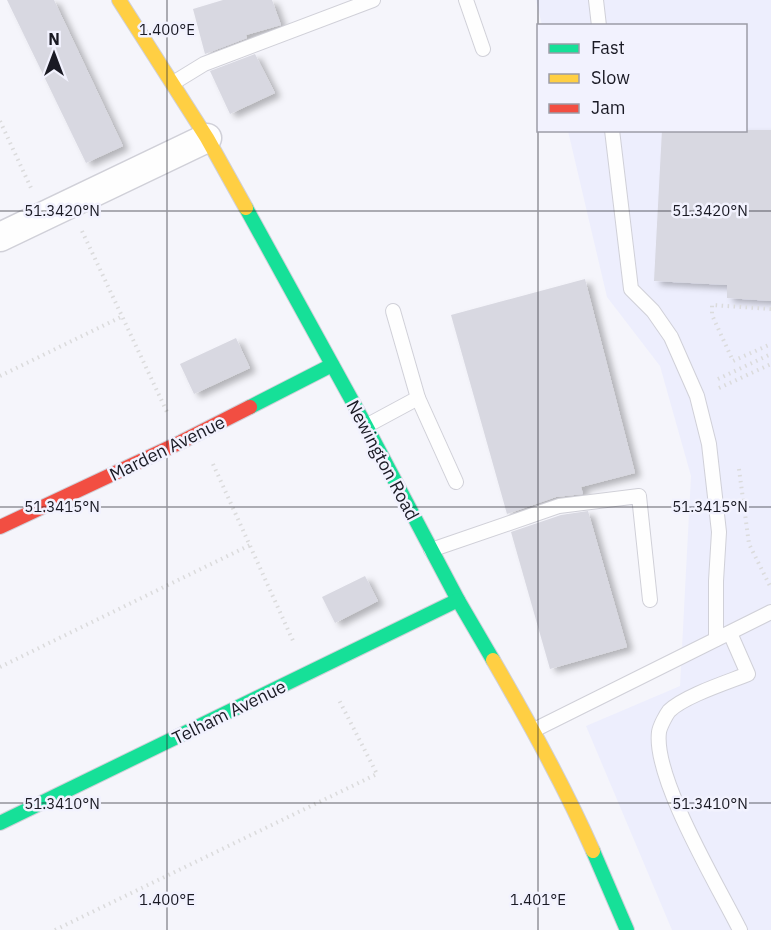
<svg xmlns="http://www.w3.org/2000/svg" width="771" height="930" font-family="'IBM Plex Sans',sans-serif">
<style>
.built{fill:#edeefd}
.building{fill:#d8d8e1;filter:url(#shadow)}
.lines{fill:none;stroke-linecap:round;stroke-linejoin:round}
.lane-casing{stroke:#d0d0d8;stroke-width:16}
.street-casing{stroke:#d0d0d8;stroke-width:31}
.fast-casing{stroke:#d0d0d8;stroke-width:16}
.slow-casing{stroke:#d0d0d8;stroke-width:16}
.jam-casing{stroke:#d0d0d8;stroke-width:16}
.path{stroke:#dbdbdc;stroke-width:4;stroke-dasharray:1.5 4.5;stroke-linecap:butt}
.lane{stroke:#fefefe;stroke-width:14}
.street{stroke:#fefefe;stroke-width:28}
.fast{stroke:#16e098;stroke-width:14}
.slow{stroke:#ffcf43;stroke-width:14}
.jam{stroke:#f24e42;stroke-width:14}
.ticks{fill:none;stroke:#1a1a24;stroke-width:1.5;stroke-opacity:0.45}
.labels{text-anchor:middle;dominant-baseline:central;stroke-width:5;stroke-linejoin:round;paint-order:stroke}
.street-label{font-size:18px;fill:#1a1a24;stroke:#f2f2fe}
.ticks-label{font-size:15px;text-anchor:middle;fill:#1a1a24;stroke:#f2f2fe;stroke-width:5;stroke-linejoin:round;paint-order:stroke}
</style>
<defs>
<filter id="shadow"><feDropShadow dx="6" dy="4" stdDeviation="3" flood-color="#0004"/></filter>
</defs>
<rect width="100%" height="100%" fill="#f5f5fb"/>
<path class="built" d="M536,0H771V930H672L586,726L680,686L691,476L660,366L607,297L568,131L746,130V26L542,25Z"/>
<g class="building">
<path d="M7,0H54L123,146L86,163Z"/>
<path d="M223,0H272L281,25L246,35L247,38L205,54L193,9Z"/>
<path d="M255,54L275,93L230,114L210,71Z"/>
<path d="M662,130H771V301L727,298V285L654,281Z"/>
<path d="M585,279L635,473L581,487L583,494L556,497L507,514L451,315Z"/>
<path d="M236,338L250,368L194,394L180,364Z"/>
<path d="M588,511L627,647L550,669L511,532L561,515Z"/>
<path d="M365,576L378,601L335,623L322,597Z"/>
</g>
<g class="lines">
<defs>
<g id="lane">
<path d="M466,0L483,49"/>
<path d="M596,0L599,26"/>
<path d="M173,83L204,64L373,0"/>
<path d="M612,130L631,289L653,311L671,337L697,396L709,444L719,532L716,581V639"/>
<path d="M418,398L456,482"/>
<path d="M366,426L418,398L393,311"/>
<path d="M431,550L559,506L639,496L650,600"/>
<path d="M730,633L748,674C728,682 684,696 669,711C666,715 660,726 659,732C653,778 718,886 740,930"/>
<path d="M534,730L771,612"/>
</g>
<path id="street" d="M0,237L207,138"/>
<g id="fast">
<path d="M246,208L366,426L458,600L493,660"/>
<path d="M250,407L332,365"/>
<path d="M0,823L458,600"/>
<path d="M593,851L627,930"/>
</g>
<g id="slow">
<path d="M119,0L207,138L246,208"/>
<path d="M493,660C529,722 564,785 593,851"/>
</g>
<path id="jam" d="M0,527L181,442L250,407"/>
</defs>
<use href="#lane" class="lane-casing"/>
<use href="#street" class="street-casing"/>
<use href="#fast" class="fast-casing"/>
<use href="#slow" class="slow-casing"/>
<use href="#jam" class="jam-casing"/>
<g class="path">
<path d="M0,121L31,188"/>
<path d="M82,231L167,412"/>
<path d="M771,309L712,305V315L733,361L771,344"/>
<path d="M0,376L121,317"/>
<path d="M718,379L771,354"/>
<path d="M719,388L771,364"/>
<path d="M213,464L294,643"/>
<path d="M739,469L749,544L771,588"/>
<path d="M0,667L250,545"/>
<path d="M55,930L377,774L338,698"/>
</g>
<use href="#lane" class="lane"/>
<use href="#street" class="street"/>
<use href="#fast" class="fast"/>
<use href="#slow" class="slow"/>
<use href="#jam" class="jam"/>
</g>
<path class="ticks" d="M167,0V930M538,0V930M0,211H771M0,507H771M0,803H771"/>
<g class="labels">
<g class="street-label">
<text transform="translate(167 448) rotate(-26)">Marden Avenue</text>
<text transform="translate(383 460) rotate(62)">Newington Road</text>
<text transform="translate(229 712) rotate(-26)">Telham Avenue</text>
</g>
</g>
<g class="ticks-label">
<text x="167" y="35">1.400°E</text>
<text x="62" y="216">51.3420°N</text>
<text x="710" y="216">51.3420°N</text>
<text x="62" y="512">51.3415°N</text>
<text x="710" y="512">51.3415°N</text>
<text x="62" y="809">51.3410°N</text>
<text x="710" y="809">51.3410°N</text>
<text x="167" y="905">1.400°E</text>
<text x="538" y="905">1.401°E</text>
</g>
<rect x="537" y="24" width="210" height="108" fill="#f2f2fe" stroke="#9c9ca7" stroke-width="1.5"/>
<rect x="549" y="44" width="30" height="9" fill="#16e098" stroke="#9c9ca7" stroke-width="1.5"/>
<text x="591" y="54" font-size="18" fill="#1a1a24">Fast</text>
<rect x="549" y="74" width="30" height="9" fill="#ffcf43" stroke="#9c9ca7" stroke-width="1.5"/>
<text x="591" y="84" font-size="18" fill="#1a1a24">Slow</text>
<rect x="549" y="104" width="30" height="9" fill="#f24e42" stroke="#9c9ca7" stroke-width="1.5"/>
<text x="591" y="114" font-size="18" fill="#1a1a24">Jam</text>
<g transform="translate(54 54)" stroke="#f2f2fe" stroke-width="4.5" paint-order="stroke">
<path d="M0-4.5L10 22L0 15L-10 22Z" fill="#1a1a24"/>
<text y="-9" font-size="16" font-weight="bold" text-anchor="middle" fill="#1a1a24">N</text>
</g>
</svg>
